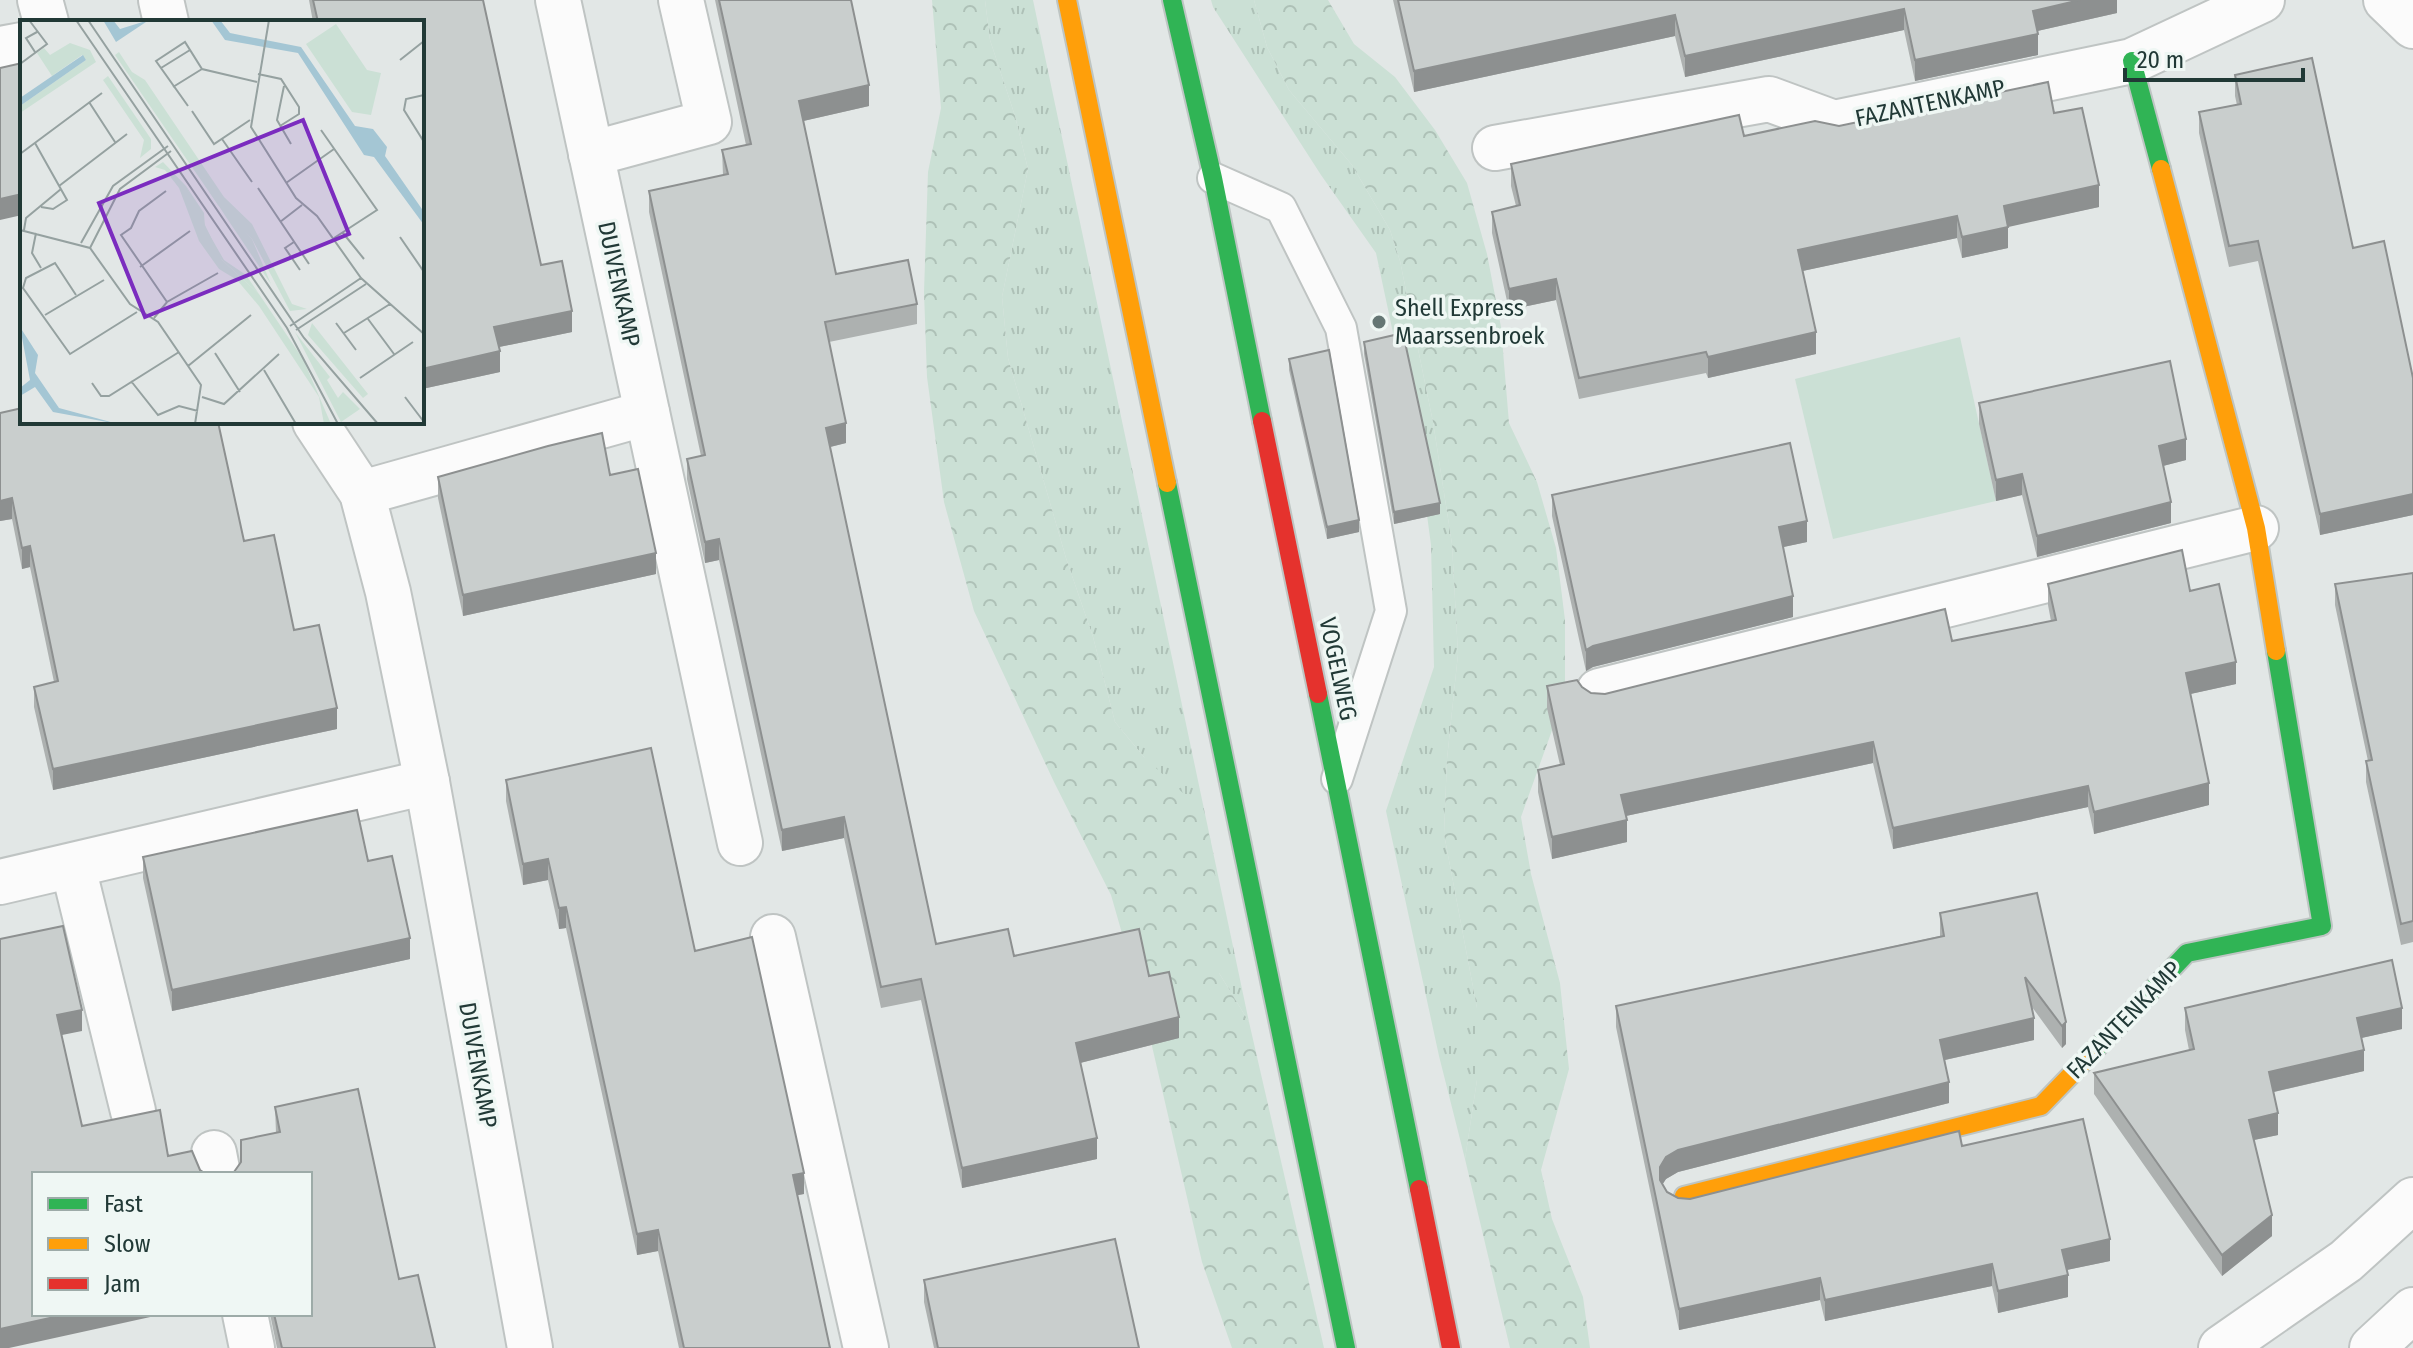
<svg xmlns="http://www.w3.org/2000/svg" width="2413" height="1348" font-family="'Fira Sans Condensed',sans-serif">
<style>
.grass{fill:url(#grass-tufts)}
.forest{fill:url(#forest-crowns)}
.green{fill:#cbe0d5}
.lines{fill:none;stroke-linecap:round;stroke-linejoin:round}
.lane-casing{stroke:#bfc4c3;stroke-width:34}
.street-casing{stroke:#bfc4c3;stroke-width:48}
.fast-casing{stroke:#bec5c3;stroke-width:22}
.slow-casing{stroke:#bec5c3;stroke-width:22}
.jam-casing{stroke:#bec5c3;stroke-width:22}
.lane{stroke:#fbfbfb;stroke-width:30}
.street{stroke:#fbfbfb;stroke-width:44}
.fast{stroke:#30b455;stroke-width:18}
.slow{stroke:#ff9f0a;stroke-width:18}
.jam{stroke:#e5322d;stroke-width:18}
.wall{fill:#adb1b0}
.shaded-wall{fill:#8d9090}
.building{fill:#c9cecd;stroke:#8d9090;stroke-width:2}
.poi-dot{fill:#657674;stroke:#eff7f4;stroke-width:3}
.labels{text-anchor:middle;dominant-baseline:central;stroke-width:7;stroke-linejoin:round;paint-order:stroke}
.street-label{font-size:24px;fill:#213936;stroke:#eff7f4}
.poi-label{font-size:24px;fill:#213936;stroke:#eff7f4;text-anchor:start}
.inset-road{fill:none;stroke:#95a1a0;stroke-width:2}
.view{fill:#7b2cbf;fill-opacity:0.15;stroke:#7b2cbf;stroke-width:4}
.inset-edge{fill:none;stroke:#213936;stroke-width:4}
</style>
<defs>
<pattern id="grass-tufts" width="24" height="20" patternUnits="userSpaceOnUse" patternTransform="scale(2)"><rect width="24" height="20" fill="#cbe0d5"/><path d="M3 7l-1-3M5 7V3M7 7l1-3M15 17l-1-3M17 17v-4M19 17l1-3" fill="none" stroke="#aec1b7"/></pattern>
<pattern id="forest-crowns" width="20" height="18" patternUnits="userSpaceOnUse" patternTransform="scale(2)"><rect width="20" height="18" fill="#cbe0d5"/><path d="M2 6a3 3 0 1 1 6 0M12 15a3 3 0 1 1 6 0" fill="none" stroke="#aec1b7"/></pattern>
</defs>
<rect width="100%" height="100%" fill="#e2e7e6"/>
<g class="grass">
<path d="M985,0H1033L1249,1022L1219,973V903L1144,757L1115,722L1093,637L1066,558L1008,358L1002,297L1028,169L1015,116L990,40Z"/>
<path d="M1211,0H1254L1267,47L1289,90L1352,165L1390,230L1400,261L1433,422L1452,544L1458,654L1447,759L1444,834L1477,1008V1080L1465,1159L1439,1056L1386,811L1434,667L1431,545L1419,455L1376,253L1321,175L1213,7Z"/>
</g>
<g class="forest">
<path d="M932,0H985L990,40L1015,116L1028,169L1002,297L1008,358L1066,558L1093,637L1115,722L1144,757L1197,806L1210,837L1219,903V973L1249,1022L1324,1348H1232L1202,1262L1142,1003L1111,895L1054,782L974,611L944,502L927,377L924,292L928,172L941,108Z"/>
<path d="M1254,0H1328L1354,44L1395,77L1435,130L1467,183L1487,254L1501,327L1509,423L1537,482L1556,548L1565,620V694L1521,817L1531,874L1560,983L1569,1069L1541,1170L1552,1219L1583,1297L1590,1348H1510L1465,1159L1477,1080V1008L1444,834L1447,759L1458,654L1452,544L1433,422L1400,261L1390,230L1352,165L1289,90L1267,47Z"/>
</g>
<path class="green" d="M1960,337L1996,501L1833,539L1795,379Z"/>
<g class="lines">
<defs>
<path id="lane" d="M1213,178L1281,208L1341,328L1391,611L1337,779"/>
<g id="street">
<path d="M40,0L46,22"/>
<path d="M161,0L166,22"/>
<path d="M558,0L740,843"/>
<path d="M2386,0L2413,26"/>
<path d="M0,49L22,45"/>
<path d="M1495,148L1769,99L1834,123L2132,61L2262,0"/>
<path d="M591,154L709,122L681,0"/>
<path d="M315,422L362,493L388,592L427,782L530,1348"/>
<path d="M362,493L647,413"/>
<path d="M1599,691L2256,528"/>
<path d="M73,867L133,1111"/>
<path d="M0,882L427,782"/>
<path d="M773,937L866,1348"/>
<path d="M214,1153L218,1174"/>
<path d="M245,1314L252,1348"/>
<path d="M2221,1348L2346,1261L2413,1200"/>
<path d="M2372,1348L2413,1310"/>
</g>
<g id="fast">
<path d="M1172,0L1213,178L1262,421"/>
<path d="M2132,61L2161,169"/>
<path d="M1167,483L1346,1348"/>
<path d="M1318,694L1419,1189"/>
<path d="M2095,1050L2187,953L2322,926L2276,651"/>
</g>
<g id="slow">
<path d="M1067,0L1167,483"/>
<path d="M2161,169L2256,528L2276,651"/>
<path d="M1684,1196L2041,1106L2095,1050"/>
</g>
<g id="jam">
<path d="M1262,421L1318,694"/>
<path d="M1419,1189L1451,1348"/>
</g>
</defs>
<use href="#lane" class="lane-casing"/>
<use href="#street" class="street-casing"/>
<use href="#fast" class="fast-casing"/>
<use href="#slow" class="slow-casing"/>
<use href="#jam" class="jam-casing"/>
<use href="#lane" class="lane"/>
<use href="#street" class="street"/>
<use href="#fast" class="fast"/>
<use href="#slow" class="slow"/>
<use href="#jam" class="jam"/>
</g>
<g class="wall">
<path d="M309,0H483L541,265L572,332L499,347L500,372L422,389V22H313Z"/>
<path d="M715,0H851L869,106L803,121L836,274L917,304V324L829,342L846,443L830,447L936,944L1149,976L1179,1038L1080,1063L1097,1159L962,1188L921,1000L881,1008L844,838L782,851L719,560L705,563L687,479V459L701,456L649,212V191L723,175L722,150L746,145Z"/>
<path d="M1393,0H2117V13L2037,31L2038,55L1915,81L1904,30L1685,77L1675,36L1414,92Z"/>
<path d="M2235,75L2353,248L2413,378V515L2320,535L2258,261L2229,267L2199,133V112L2237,105L2235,96Z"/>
<path d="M2054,113L2099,207L2008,226V248L1962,258L1957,238L1802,271L1816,354L1708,378L1706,373L1579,399L1556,300L1509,310L1492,233V212L1516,206L1511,186V164L1839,126Z"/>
<path d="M1364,342L1440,514L1394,524L1364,354Z"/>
<path d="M1289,359L1359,532L1327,539L1289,370Z"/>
<path d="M1979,403L2186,460L2163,466L2171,523L2037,557L2022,495L1996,501L1979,424Z"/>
<path d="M0,413L244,541L294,630L337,729L53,790L34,707V687L54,682L30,567L22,569L12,519L0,521Z"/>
<path d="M610,475L656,574L463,616L438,498V477Z"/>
<path d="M1552,495L1807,542L1783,547L1793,617L1593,667L1586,671L1552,516Z"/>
<path d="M2413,573V942L2401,945L2366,782V761H2368L2335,605V584Z"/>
<path d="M2048,584L2190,591L2236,684L2190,694L2209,805L2094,834L2088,807L1893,849L1873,763L1626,816L1627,842L1552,859L1538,792V770L1560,765L1547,708V686L1582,687L1591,693L1605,694L1952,641L2051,621L2048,605Z"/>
<path d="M506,780L695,951L804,1194L797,1195L830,1348H679L658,1251L637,1255L566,928L559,929L548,880L523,885L506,801Z"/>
<path d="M143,857L368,861L410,959L172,1011L143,878Z"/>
<path d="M2037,893L2066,1044L2062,1048L2032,1007L2034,1040L1945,1060L1949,1103L1678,1172L1666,1179L1662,1185L1667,1192L1678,1198L1690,1199L1962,1146L2110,1261L2066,1270L2068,1297L1998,1313L1992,1286L1825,1321L1820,1300L1679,1330L1616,1027V1006L1940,936V913Z"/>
<path d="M2185,1008L2402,1029L2361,1038L2364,1071L2274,1092L2278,1135L2254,1140L2272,1236L2222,1276L2094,1094V1073L2189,1050L2185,1030Z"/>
<path d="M275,1107L399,1279L435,1348H277L270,1314H310L234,1172L276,1133Z"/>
<path d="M924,1280L1139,1348H934L924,1302Z"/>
</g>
<g class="shaded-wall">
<path d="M2080,0H2117V13L2033,32V11Z"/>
<path d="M1904,9V30L1685,77V56Z"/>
<path d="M1675,15V36L1414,92V71Z"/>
<path d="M2038,34V55L1915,81V60Z"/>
<path d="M869,85V106L799,122V101Z"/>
<path d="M2099,185V207L2004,228V206Z"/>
<path d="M22,194V215L0,220V199Z"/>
<path d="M1957,216V238L1798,272V250Z"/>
<path d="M2008,227V248L1962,258V237Z"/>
<path d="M1556,279V300L1509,310V289Z"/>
<path d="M572,311V332L494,348V327Z"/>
<path d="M1816,332V354L1708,378V357Z"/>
<path d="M500,351V372L422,389V369Z"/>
<path d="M846,423V443L826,448V428Z"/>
<path d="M2186,439V460L2159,467V446Z"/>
<path d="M2022,474V495L1996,501V480Z"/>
<path d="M2413,494V515L2320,535V514Z"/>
<path d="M12,498V519L0,521V501Z"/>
<path d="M2171,502V523L2037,557V536Z"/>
<path d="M1440,503V514L1394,524V512Z"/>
<path d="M1359,520V532L1327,539V527Z"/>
<path d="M1807,521V542L1779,548V527Z"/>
<path d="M719,539V560L705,563V542Z"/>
<path d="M30,546V567L22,569V548Z"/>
<path d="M656,553V574L463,616V595Z"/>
<path d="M1793,596V617L1593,667L1586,671V650L1593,646Z"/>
<path d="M2236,662V684L2186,695V673Z"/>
<path d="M337,708V729L53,790V769Z"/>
<path d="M1873,742V763L1621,817V795Z"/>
<path d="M2209,783V805L2094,834V812Z"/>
<path d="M2088,786V807L1893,849V828Z"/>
<path d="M844,817V838L782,851V830Z"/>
<path d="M1627,820V842L1552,859V837Z"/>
<path d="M548,859V880L523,885V864Z"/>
<path d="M566,907V928L559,929V908Z"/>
<path d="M410,938V959L172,1011V990Z"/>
<path d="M2402,1008V1029L2357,1039V1018Z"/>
<path d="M82,1010V1031L57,1036V1015Z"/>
<path d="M1179,1017V1038L1076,1064V1043Z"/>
<path d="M2034,1018V1040L1940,1061V1040Z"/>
<path d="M2066,1022V1044L2062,1048V1026Z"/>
<path d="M2364,1050V1071L2269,1093V1072Z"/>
<path d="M1949,1082V1103L1678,1172L1666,1179L1660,1188V1167L1666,1157L1678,1150Z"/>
<path d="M2278,1113V1135L2249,1141V1120Z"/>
<path d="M1097,1138V1159L962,1188V1168Z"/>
<path d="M804,1173V1194L793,1196V1175Z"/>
<path d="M2272,1215V1236L2222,1276V1255Z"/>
<path d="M658,1230V1251L637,1255V1234Z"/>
<path d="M2110,1239V1261L2062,1271V1250Z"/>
<path d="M1992,1264V1286L1825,1321V1300Z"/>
<path d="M2068,1275V1297L1998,1313V1291Z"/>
<path d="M1820,1278V1300L1679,1330V1309Z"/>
<path d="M68,1314H164L9,1348H0V1329Z"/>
</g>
<g class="building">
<path d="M313,0H483L541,265L562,261L572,311L494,327L500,351L422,369V22H318Z"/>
<path d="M719,0H851L869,85L799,101L836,274L908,260L917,304L825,322L846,423L826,428L936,944L1008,929L1014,956L1139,929L1149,976L1169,972L1179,1017L1076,1043L1097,1138L962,1168L921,979L881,987L844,817L782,830L719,539L705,542L687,459L705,455L649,191L728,174L722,150L751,144Z"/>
<path d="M1398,0H2080L2033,11L2038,34L1915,60L1904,9L1685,56L1675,15L1414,71Z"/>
<path d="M2312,58L2353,248L2384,241L2413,378V494L2320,514L2258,241L2229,246L2199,112L2241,104L2235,75Z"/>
<path d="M22,63V194L0,199V68Z"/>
<path d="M2048,82L2054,113L2082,108L2099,185L2004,206L2008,227L1962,237L1957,216L1798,250L1816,332L1708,357L1706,352L1579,378L1556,279L1509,289L1492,212L1520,205L1511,164L1739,115L1744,136L1815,121L1839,126Z"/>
<path d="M1403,333L1440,503L1394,512L1364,342Z"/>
<path d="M1329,350L1359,520L1327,527L1289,359Z"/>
<path d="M2170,361L2186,439L2159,446L2171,502L2037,536L2022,474L1996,480L1979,403Z"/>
<path d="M22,408V422H218L244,541L274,535L294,630L319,625L337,708L53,769L34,687L58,681L30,546L22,548L12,498L0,501V413Z"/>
<path d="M602,433L610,475L638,469L656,553L463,595L438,477L548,446Z"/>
<path d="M1790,443L1807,521L1779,527L1793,596L1593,646L1586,650L1552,495Z"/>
<path d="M2182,550L2190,591L2219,584L2236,662L2186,673L2209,783L2094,812L2088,786L1893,828L1873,742L1621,795L1627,820L1552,837L1538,770L1564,764L1547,686L1577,680L1582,687L1591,693L1605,694L1945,609L1952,641L2056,620L2048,584Z"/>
<path d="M2413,573V921L2401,924L2366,761L2372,760L2335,584Z"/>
<path d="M651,748L695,951L752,937L804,1173L793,1175L830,1348H684L658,1230L637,1234L566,907L559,908L548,859L523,864L506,780Z"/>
<path d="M357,810L368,861L392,856L410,938L172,990L143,857Z"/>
<path d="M2037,893L2066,1022L2062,1026L2025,977L2034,1018L1940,1040L1949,1082L1678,1150L1666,1157L1660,1167V1180L1667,1192L1678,1198L1690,1199L1959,1131L1962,1146L2083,1119L2110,1239L2062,1250L2068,1275L1998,1291L1992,1264L1825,1300L1820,1278L1679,1309L1616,1006L1944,936L1940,913Z"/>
<path d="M63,926L82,1010L57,1015L82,1126L160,1110L168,1156L192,1151L200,1170L206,1174H34V1314H68L0,1329V939Z"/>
<path d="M2392,960L2402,1008L2357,1018L2364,1050L2269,1072L2278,1113L2249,1120L2272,1215L2222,1255L2094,1073L2194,1049L2185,1008Z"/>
<path d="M358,1089L399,1279L418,1275L435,1348H282L274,1314H310V1174H230L234,1172L241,1162V1140L280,1132L275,1107Z"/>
<path d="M1115,1239L1139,1348H938L924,1280Z"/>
</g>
<circle class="poi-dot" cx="1379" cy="322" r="8"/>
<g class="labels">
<g class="street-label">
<text transform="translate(1930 103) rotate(-12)">FAZANTENKAMP</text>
<text transform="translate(619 284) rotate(78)">DUIVENKAMP</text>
<text transform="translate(1338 669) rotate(78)">VOGELWEG</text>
<text transform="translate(2124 1020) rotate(-46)">FAZANTENKAMP</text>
<text transform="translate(478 1065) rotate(80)">DUIVENKAMP</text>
</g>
<g class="poi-label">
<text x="1395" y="308">Shell Express<tspan x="1395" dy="28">Maarssenbroek</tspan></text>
</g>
</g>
<g transform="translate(20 20)">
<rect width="404" height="404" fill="#e2e7e6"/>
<path d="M316,4L347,50L361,53L351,95L332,92L286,24ZM50,23L70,30L76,42L0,93V86L66,40L62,35L32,56L17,33L24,28L30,35ZM166,166L184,193L185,207L204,240L226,255L239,274L202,240L188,218ZM189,171L232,219L251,264L206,197Z" fill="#cbe0d5"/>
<path d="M99,32L112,52L125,60L204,177L232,204L272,284L287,289L270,291L232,219L198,185L95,35ZM88,56L131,119V129L120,138L124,120L83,60ZM143,142L166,166L202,240L239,274L283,339L311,404H304L299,377L239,286L217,260L199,249L179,221L159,168L145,150L135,147ZM292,303L348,374L343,378L288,315ZM275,312L310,357L307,360L318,378L323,372L340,389L321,402Z" fill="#cbe0d5"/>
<path d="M83,0H93L100,9L129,0L96,22ZM191,0H200L210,13L281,27L335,106L353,109L367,127L365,136L404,192V205L354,137L344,135L278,33L205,20ZM63,35L66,40L0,86V78ZM0,307L18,335L15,353L39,388L98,404L33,392L15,367L0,376V368L10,360Z" fill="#a4c6d4"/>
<path class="inset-road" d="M56,0L267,308L318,404M68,0L284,318L358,404M249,0L231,107L276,178L297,196L341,258L404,314M15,32L6,18L17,12M380,40L404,21M0,44L27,24L9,0M141,48L170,30M238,54L261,59L279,87V94L260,106M264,66L257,100L271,124M153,67L182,49M404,75L386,79L384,90L404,122M69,82L95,122M168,86L136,41L165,22L182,49L237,62M172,91L194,124L230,100M301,110L357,190L314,218M202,119L232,162M15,123L47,180L33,189L21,187M0,134L82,73M266,163L314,129M39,166L107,114M238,168L289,244M146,171L119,191L111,208L101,215L147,282M260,202L282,185M0,210L70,228L110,284L138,302L181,365L175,404M4,210L6,198L41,169M16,213L12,233L21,248M323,213L344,239M380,217L404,252M274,222L265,228L280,250M61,223L93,166L148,126M70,228L100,169L151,131M120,247L170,211M56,275L35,243L6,258L3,268L50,334L117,292M25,295L84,260M134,298L147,282L198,253M348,299L374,334M316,303L336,330M270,306L341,258M276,310L346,264M324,313L370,284M195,333L220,372M168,346L231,295M244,350L276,404M340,358L393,322M111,361L138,395L159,386L178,391M72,363L81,376H89L159,332M182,377L204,384L259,334M385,377L404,402"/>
<path class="view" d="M283,100L329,214L125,297L79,183Z"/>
<rect width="404" height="404" class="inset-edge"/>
</g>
<rect x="32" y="1172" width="280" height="144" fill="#eff7f4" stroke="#9daba8" stroke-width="2"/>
<rect x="48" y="1198" width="40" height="12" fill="#30b455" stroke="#9daba8" stroke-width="2"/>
<text x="104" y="1212" font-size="24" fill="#213936">Fast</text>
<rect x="48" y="1238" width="40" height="12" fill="#ff9f0a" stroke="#9daba8" stroke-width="2"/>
<text x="104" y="1252" font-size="24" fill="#213936">Slow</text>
<rect x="48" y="1278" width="40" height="12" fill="#e5322d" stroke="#9daba8" stroke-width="2"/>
<text x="104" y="1292" font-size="24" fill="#213936">Jam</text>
<path d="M2125 68v12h178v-12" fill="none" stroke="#213936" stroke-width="4"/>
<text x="2137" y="68" font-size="24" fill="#213936" stroke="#eff7f4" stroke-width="6" paint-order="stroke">20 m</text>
</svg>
